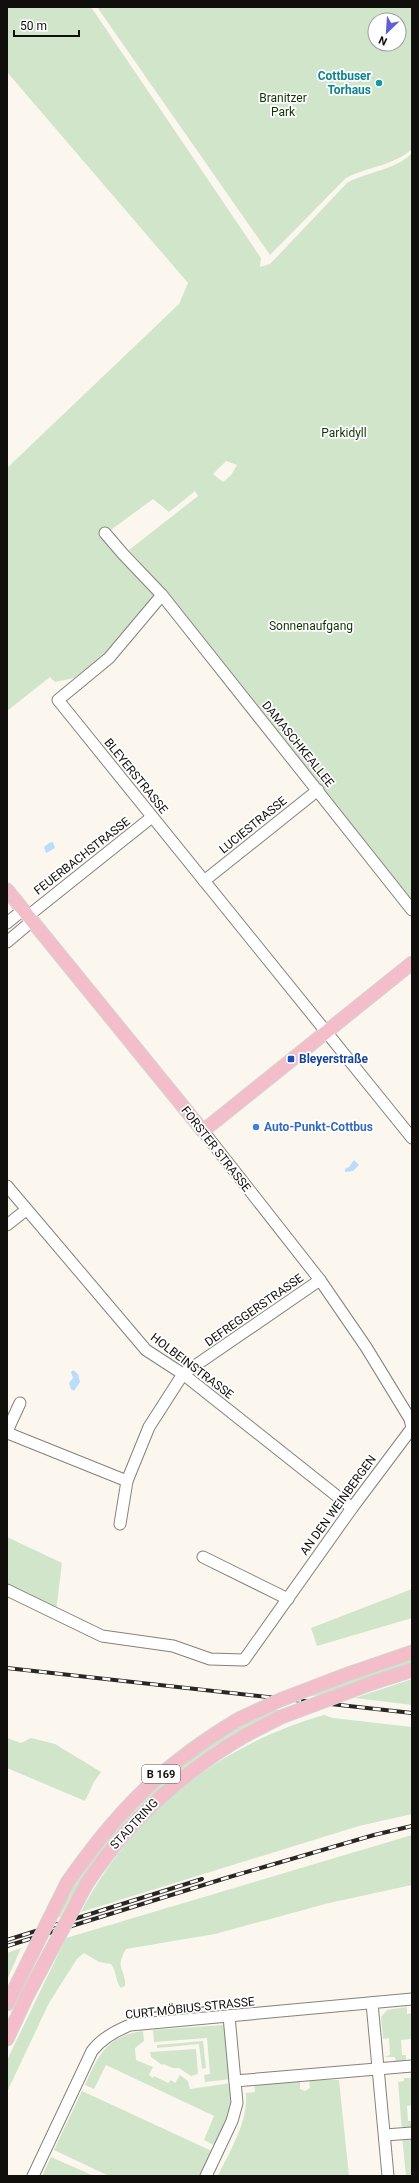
<svg xmlns="http://www.w3.org/2000/svg" width="419" height="2183" font-family="Roboto,sans-serif">
<style>
.green{fill:#d1e5cb;fill-rule:evenodd}
.water{fill:#bbdcfb}
.lines{fill:none;stroke-linecap:round;stroke-linejoin:round}
.minor-casing{stroke:#86827a;stroke-width:13}
.major-casing{stroke:#d4d4d3;stroke-width:15}
.minor{stroke:#fff;stroke-width:11}
.major{stroke:#f3beca;stroke-width:13}
.rail-casing{stroke:#292623;stroke-width:4}
.rail{stroke:#fff;stroke-width:2.5;stroke-dasharray:8;stroke-linecap:butt}
.major-bridge-casing{stroke:#d4d4d3;stroke-width:15;stroke-linecap:butt}
.major-bridge{stroke:#f3beca;stroke-width:13}
.culture-dot{fill:#0f9aa8;stroke:#fff;stroke-width:1.5}
.transit-dot{fill:#1a4fb4;stroke:#fff;stroke-width:1.5}
.shop-dot{fill:#3f7fe0;stroke:#fff;stroke-width:1.5}
.labels{text-anchor:middle;dominant-baseline:central;stroke-width:3.5;stroke-linejoin:round;paint-order:stroke}
.shield{fill:#fff;stroke:#585755;stroke-width:1}
.shield-label{font-size:11px;font-weight:bold;fill:#110f0c}
.culture-label{font-size:12px;font-weight:bold;fill:#0d838f;stroke:#fff;text-anchor:end}
.park-label{font-size:12px;fill:#103403;stroke:#fff}
.street-label{font-size:12px;fill:#110f0c;stroke:#fff}
.transit-label{font-size:12px;font-weight:bold;fill:#164399;stroke:#fff;text-anchor:start}
.shop-label{font-size:12px;font-weight:bold;fill:#366cbe;stroke:#fff;text-anchor:start}
</style>
<rect width="100%" height="100%" fill="#fbf7ee"/>
<g class="green">
<path d="M7,7H91L261,258L260,267L270,264L347,183C368,171 396,170 412,153V900L166,591L129,550L198,496L195,491L169,512L153,499L104,535L157,595L106,654L74,678L55,682L50,677L7,711V468L179,304L188,283L7,72ZM226,461L237,465L231,475L223,482L213,474Z"/>
<path d="M97,7H412V149C395,165 367,167 346,178L270,255ZM375,20H399V44H375Z"/>
<path d="M7,1537L62,1563L56,1611L7,1589Z"/>
<path d="M412,1589V1618L317,1646L311,1628Z"/>
<path d="M412,1659V1663L317,1696L307,1695Z"/>
<path d="M412,1679V1705L355,1698Z"/>
<path d="M274,1709L282,1711C268,1717 253,1722 240,1730C185,1762 132,1807 95,1859C82,1877 71,1897 60,1917L54,1918C99,1843 156,1773 234,1729C247,1722 261,1716 274,1709Z"/>
<path d="M324,1715L333,1718L412,1727V1814L359,1826L81,1912C132,1814 218,1745 324,1715Z"/>
<path d="M7,1738L21,1743L31,1738L55,1744L101,1772L94,1782L85,1801L7,1768Z"/>
<path d="M412,1835V1885L329,1903L215,1934L126,1949C114,1970 126,1968 125,1986L121,1988C115,1981 117,1972 111,1964L99,1962L84,1953L77,1959L49,2003L7,2092V2060L66,1938Z"/>
<path d="M21,1948L7,1980V1953Z"/>
<path d="M407,2007V2014L412,2013V2039L401,2040L402,2055H406V2064L396,2065L395,2057H384L390,2055L389,2038L383,2039L381,2017L387,2010Z"/>
<path d="M223,2025L226,2026L231,2079L205,2082L204,2075L210,2074L207,2038L154,2042L153,2030Z"/>
<path d="M143,2031L144,2041L135,2048L136,2060L153,2067L149,2075L153,2078L154,2076L168,2083L171,2080L175,2083L180,2075L188,2081L190,2089L231,2083C235,2107 226,2125 216,2146L204,2140L214,2116L106,2065L94,2089L85,2085C99,2054 107,2036 143,2031Z"/>
<path d="M203,2041L206,2068L202,2069L199,2044L157,2048V2045Z"/>
<path d="M196,2049L198,2074L191,2076L179,2068H173L163,2064L162,2065L151,2057L150,2052Z"/>
<path d="M404,2078H412V2105L407,2106L408,2121H412V2130L402,2131L398,2082L404,2081Z"/>
<path d="M300,2079V2089L305,2091L310,2088L309,2080H339L349,2176H218C230,2150 248,2123 246,2093L255,2092L254,2083Z"/>
<path d="M82,2091L214,2152L202,2176H109L54,2150Z"/>
<path d="M412,2135V2176H406L402,2136Z"/>
<path d="M51,2157L94,2176H42Z"/>
</g>
<g class="water">
<path d="M53,842L55,848L46,853L44,847L49,843Z"/>
<path d="M354,1160L359,1165L353,1171L345,1172V1169L349,1167Z"/>
<path d="M73,1370L78,1374L80,1382L74,1391L71,1389L69,1383L73,1378L71,1372Z"/>
</g>
<g class="lines">
<defs>
<g id="minor">
<path d="M105,533L123,554L162,595"/>
<path d="M204,881L318,790"/>
<path d="M412,910L162,595L109,658L58,700L412,1138"/>
<path d="M28,916L152,817"/>
<path d="M7,923L23,910"/>
<path d="M7,942L32,921"/>
<path d="M7,1186L146,1350L183,1374L352,1508"/>
<path d="M7,1225L26,1210"/>
<path d="M20,1403L8,1429L10,1434L127,1481"/>
<path d="M120,1524L127,1481L149,1427L183,1374L320,1280"/>
<path d="M203,1557L288,1599"/>
<path d="M7,1590L102,1636L173,1646L210,1659L244,1660L352,1508L412,1428L410,1419L366,1347L320,1280L203,1131"/>
<path d="M372,2003L388,2176"/>
<path d="M235,2081L412,2066"/>
<path d="M385,2135L412,2133"/>
<path d="M33,2176L92,2051C102,2038 115,2031 130,2025L412,1999"/>
<path d="M206,2176L232,2121L237,2103L229,2016"/>
</g>
<g id="major">
<path d="M7,890L203,1131L412,963"/>
<path d="M348,1674L412,1652"/>
<path d="M375,1682L412,1670"/>
<path d="M67,1883C117,1811 163,1764 239,1719"/>
<path d="M86,1885C127,1821 181,1773 246,1735"/>
<path d="M7,2004L14,1990"/>
<path d="M7,2039L27,1996"/>
</g>
</defs>
<use href="#minor" class="minor-casing"/>
<use href="#major" class="major-casing"/>
<use href="#minor" class="minor"/>
<use href="#major" class="major"/>
<defs>
<g id="rail">
<path d="M7,1668L412,1713"/>
<path d="M7,1940L202,1879"/>
<path d="M7,1946L226,1878L374,1835L412,1826"/>
</g>
</defs>
<use href="#rail" class="rail-casing"/>
<use href="#rail" class="rail"/>
<defs>
<g id="major-bridge">
<path d="M239,1719L280,1700L348,1674"/>
<path d="M246,1735L281,1717L375,1682"/>
<path d="M14,1990L67,1883"/>
<path d="M27,1996L86,1885"/>
</g>
</defs>
<use href="#major-bridge" class="major-bridge-casing"/>
<use href="#major-bridge" class="major-bridge"/>
</g>
<circle class="culture-dot" cx="379" cy="83" r="4"/>
<rect class="transit-dot" x="287" y="1055" width="8" height="8" rx="2"/>
<circle class="shop-dot" cx="256" cy="1127" r="4"/>
<g class="labels">
<rect class="shield" x="142" y="1765" width="38" height="18" rx="3"/>
<g class="shield-label">
<text x="161" y="1774">B 169</text>
</g>
<g class="culture-label">
<text x="371" y="76">Cottbuser<tspan x="371" dy="14">Torhaus</tspan></text>
</g>
<g class="park-label">
<text x="283" y="98">Branitzer<tspan x="283" dy="14">Park</tspan></text>
<text x="344" y="433">Parkidyll</text>
<text x="311" y="626">Sonnenaufgang</text>
</g>
<g class="street-label">
<text transform="translate(298 744) rotate(51)">DAMASCHKEALLEE</text>
<text transform="translate(136 776) rotate(51)">BLEYERSTRASSE</text>
<text transform="translate(253 825) rotate(-39)">LUCIESTRASSE</text>
<text transform="translate(82 856) rotate(-38)">FEUERBACHSTRASSE</text>
<text transform="translate(216 1149) rotate(52)">FORSTER STRASSE</text>
<text transform="translate(254 1310) rotate(-35)">DEFREGGERSTRASSE</text>
<text transform="translate(192 1366) rotate(37)">HOLBEINSTRASSE</text>
<text transform="translate(338 1505) rotate(-54)">AN DEN WEINBERGEN</text>
<text transform="translate(134 1824) rotate(-47)">STADTRING</text>
<text transform="translate(190 2008) rotate(-6)">CURT-MÖBIUS-STRASSE</text>
</g>
<g class="transit-label">
<text x="299" y="1059">Bleyerstraße</text>
</g>
<g class="shop-label">
<text x="264" y="1127">Auto-Punkt-Cottbus</text>
</g>
</g>
<rect width="419" height="2183" fill="none" stroke="#110f0c" stroke-width="16"/>
<g transform="translate(387 32) rotate(205)"><circle r="19" fill="#ffffff" stroke="#a09f9e"/>
<path d="M0-3L7 15L0 10L-7 15Z" fill="#635ed7"/>
<text y="-6" font-size="11" font-weight="bold" text-anchor="middle" fill="#110f0c">N</text>
</g>
<path d="M14 30v6h65v-6" fill="none" stroke="#110f0c" stroke-width="2"/>
<text x="20" y="30" font-size="12" fill="#110f0c" stroke="#ffffff" stroke-width="3" paint-order="stroke">50 m</text>
</svg>
